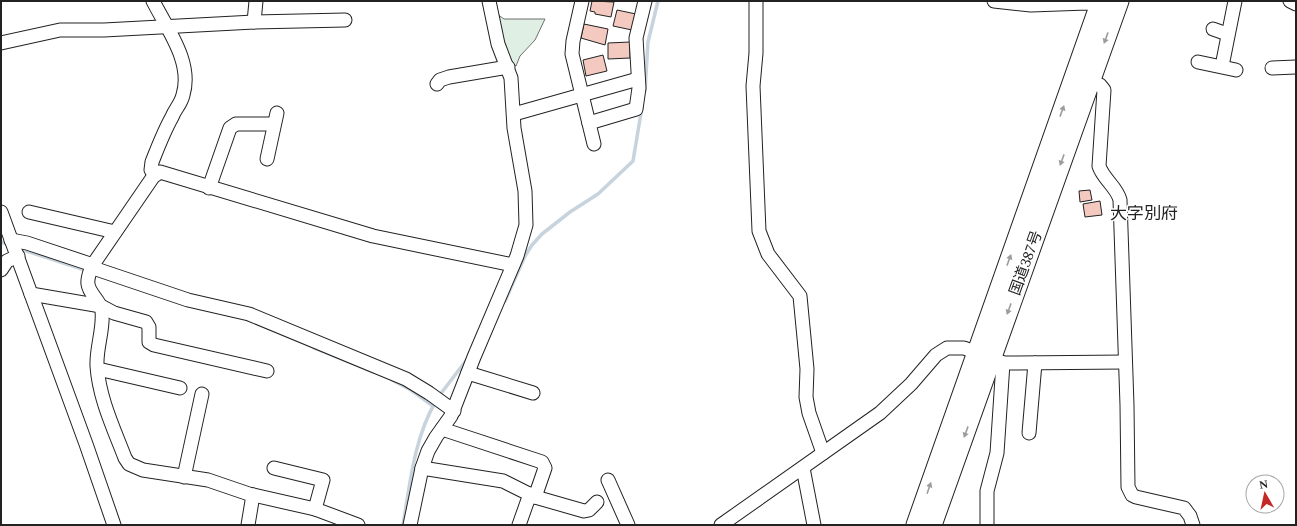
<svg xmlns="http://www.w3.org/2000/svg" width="1297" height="526" font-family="Spectral,'Noto Sans JP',serif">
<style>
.green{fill:#e0efe3;stroke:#6f6f6f}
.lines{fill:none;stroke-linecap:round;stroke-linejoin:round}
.stream{stroke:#c7d3dd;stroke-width:3.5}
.building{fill:#f3c9c0;stroke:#222}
.minor-casing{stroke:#222;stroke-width:15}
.highway-casing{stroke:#222;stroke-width:21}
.minor{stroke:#fff;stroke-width:13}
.highway{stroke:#fff;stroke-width:19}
.oneway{fill:#9c9c9c}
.labels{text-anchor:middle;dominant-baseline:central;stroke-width:3;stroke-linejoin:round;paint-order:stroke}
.street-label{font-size:15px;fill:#222;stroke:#fff}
.quarter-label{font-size:17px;fill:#222;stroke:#fff}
</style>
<rect width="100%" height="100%" fill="#fff"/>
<path class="green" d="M494,12L504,19H545L535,40L520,56L516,66L508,59Z"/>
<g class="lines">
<g class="stream">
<path d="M645,91L648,42L658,1"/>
<path d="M1,242L10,245"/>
<path d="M17,248L88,271"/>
<path d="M505,301L525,256L532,245L542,234L570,212L598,194L633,161L642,107"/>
<path d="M314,348L373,372"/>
<path d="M392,380L411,390L433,406"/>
<path d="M439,396L468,358"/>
<path d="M403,525C410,484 414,438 436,401"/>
</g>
</g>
<g class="building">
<path d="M592,1L614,2L611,17L595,14V12L590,11Z"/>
<path d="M617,10L636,14L632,30L613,26Z"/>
<path d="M584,24L608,29L605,45L581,38Z"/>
<path d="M630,42V58L608,59V43Z"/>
<path d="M603,55L607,71L586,76L583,60Z"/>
<path d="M1090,190L1092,200L1080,202L1079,191Z"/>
<path d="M1100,201L1102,215L1085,217L1083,204Z"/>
</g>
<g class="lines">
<defs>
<g id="minor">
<path d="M153,1C167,29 193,62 183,95C181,104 175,109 172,117C164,131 158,147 152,162L151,170L155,175"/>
<path d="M582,1L573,41L572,54L594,144"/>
<path d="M756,1V53L753,86L759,231L768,254L800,296L807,369L806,397L809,413L823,453"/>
<path d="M994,1L1031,5L1087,3L1099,5"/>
<path d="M1290,1L1296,4"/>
<path d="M254,22L256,1"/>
<path d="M1213,29L1227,34"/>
<path d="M1,43L60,30H104L254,22L345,20"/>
<path d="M1198,62L1236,70"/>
<path d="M1222,66L1235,1"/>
<path d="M1272,68L1296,67"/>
<path d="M1090,81L1100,85L1104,90L1099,166C1103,179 1117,187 1120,200L1127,405L1128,487L1132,495L1136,497L1184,508L1190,516L1193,525"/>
<path d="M437,84L440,80L449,77L508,67"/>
<path d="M514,114L638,79"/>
<path d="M589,123L636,109L639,88L636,38L645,1"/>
<path d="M267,159L277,113"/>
<path d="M209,188L230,128L236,124H274"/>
<path d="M1,212L86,444L114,525"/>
<path d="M29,212L115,232"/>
<path d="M11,240L27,243L93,265L96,269L188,300L249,314L406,379L429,393L454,411"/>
<path d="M1,270L7,261L18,256"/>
<path d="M31,294L101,306L114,313L146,322L149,327V342L154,345L267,371"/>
<path d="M98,369L180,388"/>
<path d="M468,373L533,393"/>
<path d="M442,429L542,462L545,468L535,497"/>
<path d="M1029,433L1035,363"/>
<path d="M274,468L323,480L315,509"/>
<path d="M422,468L503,481L535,497L584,511L589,510L597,502"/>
<path d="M803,468L814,525"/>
<path d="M184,477L202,394"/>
<path d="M608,480L628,525"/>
<path d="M248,525L253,495"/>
<path d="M358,525L315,509L249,494L208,480L143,470L129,464L125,458C114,429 99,398 97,366C96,348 104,329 102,311C100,300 89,294 88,284C87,278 90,272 92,266L153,177L160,172L373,236L513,265"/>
<path d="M410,525L422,468L428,451L436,437L451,416L474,357L517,256L526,225L525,191L514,128L511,78L498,44L489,1"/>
<path d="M519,525L530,494"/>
<path d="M721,525L880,413L911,384L936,355L947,348H964L1004,363L1125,362"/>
<path d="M987,525V491L997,453L1003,363"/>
</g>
<g id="highway">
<path d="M916,525L1101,1"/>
<path d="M932,525L1119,1"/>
</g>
</defs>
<use href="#minor" class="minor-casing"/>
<use href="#highway" class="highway-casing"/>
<use href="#minor" class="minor"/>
<use href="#highway" class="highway"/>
</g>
<defs><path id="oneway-solid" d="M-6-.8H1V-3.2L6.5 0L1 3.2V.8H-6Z"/></defs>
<g class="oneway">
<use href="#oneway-solid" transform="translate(1106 38) rotate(110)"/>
<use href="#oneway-solid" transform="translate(1062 111) rotate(-70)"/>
<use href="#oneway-solid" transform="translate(1062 160) rotate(110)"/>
<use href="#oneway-solid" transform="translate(1009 260) rotate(-70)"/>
<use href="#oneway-solid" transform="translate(1009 309) rotate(110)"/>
<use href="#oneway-solid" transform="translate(966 432) rotate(110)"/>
<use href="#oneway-solid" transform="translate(929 488) rotate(-71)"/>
</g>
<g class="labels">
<g class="street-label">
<text transform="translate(1026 263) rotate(-70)">国道387号</text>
</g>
<g class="quarter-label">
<text x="1144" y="214">大字別府</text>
</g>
</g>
<rect width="1297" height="526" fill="none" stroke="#222222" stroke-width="4"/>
<g transform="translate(1265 494) rotate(351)"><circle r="19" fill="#ffffff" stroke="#a7a7a7"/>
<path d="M0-3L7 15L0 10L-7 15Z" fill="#c62828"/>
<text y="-6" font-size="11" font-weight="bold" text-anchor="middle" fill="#222222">N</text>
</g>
</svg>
